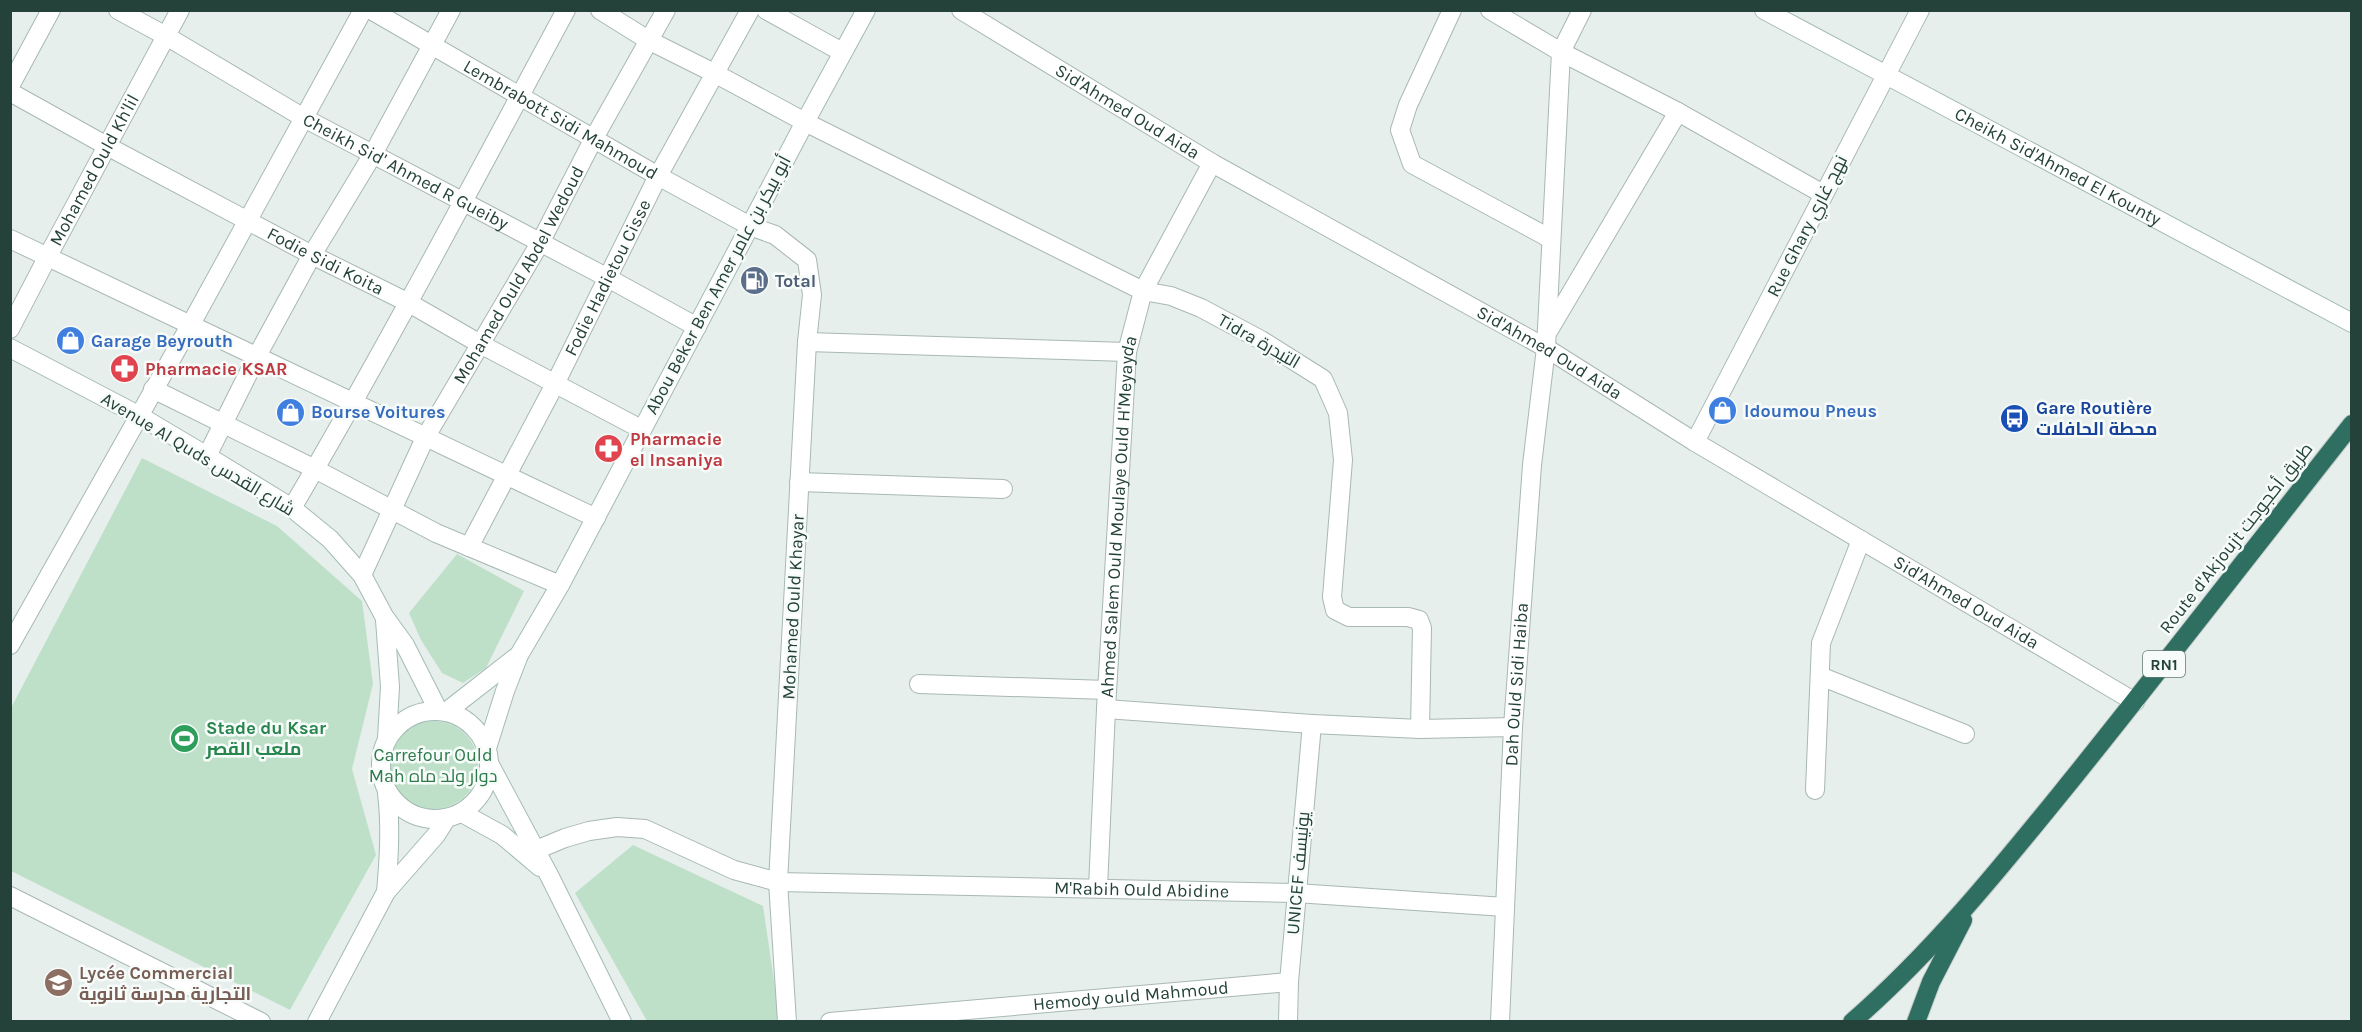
<svg xmlns="http://www.w3.org/2000/svg" width="2362" height="1032" font-family="Karla,Cairo,sans-serif">
<style>
.green{fill:#bfe0c8}
.lines{fill:none;stroke-linecap:round;stroke-linejoin:round}
.street-casing{stroke:#a8b8b2;stroke-width:20}
.secondary-casing{stroke:#a4bbb3;stroke-width:20}
.highway-casing{stroke:#c2cac8;stroke-width:20}
.street{stroke:#fff;stroke-width:18}
.secondary{stroke:#fff;stroke-width:18}
.highway{stroke:#2f6f62;stroke-width:18}
.labels{text-anchor:middle;dominant-baseline:central;stroke-width:5;stroke-linejoin:round;paint-order:stroke}
.shield{fill:#f7fbf9;stroke:#637a73;stroke-width:1.5}
.shield-label{font-size:16px;font-weight:bold;fill:#24423a}
.street-label{font-size:18px;fill:#24423a;stroke:#f7fbf9}
.service-label{font-size:18px;font-weight:bold;fill:#4e5e75;stroke:#f7fbf9;text-anchor:start}
.shop-label{font-size:18px;font-weight:bold;fill:#366cbe;stroke:#f7fbf9;text-anchor:start}
.health-label{font-size:18px;font-weight:bold;fill:#be3a42;stroke:#f7fbf9;text-anchor:start}
.transit-label{font-size:18px;font-weight:bold;fill:#164399;stroke:#f7fbf9;text-anchor:start}
.leisure-label{font-size:18px;font-weight:bold;fill:#27864d;stroke:#f7fbf9;text-anchor:start}
.park-label{font-size:18px;fill:#2d7a4b;stroke:#f7fbf9}
.education-label{font-size:18px;font-weight:bold;fill:#785e54;stroke:#f7fbf9;text-anchor:start}
</style>
<rect width="100%" height="100%" fill="#e6efeb"/>
<g class="green">
<path d="M142,458L277,526L362,601L373,684L352,769L376,855L290,1010L11,871V708Z"/>
<path d="M457,554L524,591L486,668L463,683L442,673L421,640L409,613Z"/>
<circle cx="434" cy="765" r="44"/>
<path d="M633,845L763,906L780,1021H647L575,893Z"/>
</g>
<g class="lines">
<defs>
<g id="street">
<path id="s1" d="M118,10L166,36L304,118L608,278L697,327"/>
<path id="s2" d="M371,10L658,176L750,226L775,235L807,260L812,295L807,342L778,882L787,1022"/>
<path d="M600,10L648,40L716,74L805,122L1143,291L1171,296L1201,308L1261,340L1323,379L1338,413L1343,460L1332,597L1335,610L1349,617H1408L1419,620L1422,628L1420,729"/>
<path d="M766,10L842,52"/>
<path id="s3" d="M961,10L1212,163L1546,348L1695,442L2135,702"/>
<path d="M1452,10L1408,105L1400,130L1412,164L1551,239"/>
<path d="M1490,10L1561,52L1678,112L1823,194"/>
<path d="M10,86L51,10"/>
<path id="s4" d="M10,92L107,146L312,255L409,303L482,345L641,429"/>
<path d="M10,239L596,518"/>
<path id="s5" d="M10,329L48,256L180,10"/>
<path d="M1549,330L1678,112"/>
<path d="M807,342L1127,352"/>
<path d="M153,389L315,469L436,533L560,585"/>
<path d="M1695,442L1920,10"/>
<path d="M207,456L257,356L312,255L373,154L451,10"/>
<path d="M799,482L1003,489"/>
<path d="M292,508C388,345 476,177 566,10"/>
<path id="s6" d="M469,547L555,384L658,176L750,10"/>
<path id="s7" d="M362,575L425,438L540,243L594,138L666,10"/>
<path d="M10,645L191,324L363,10"/>
<path d="M1820,676L1965,734"/>
<path d="M919,684L1107,690"/>
<path d="M1106,709L1312,724L1420,729L1513,727"/>
<path d="M1815,790L1821,643L1861,540"/>
<path id="s8" d="M536,850L565,838L589,831L617,827L645,829L734,870L778,882L1296,893L1505,907"/>
<path id="s9" d="M1098,888L1106,709L1127,352L1143,291L1212,163"/>
<path d="M10,896L261,1022"/>
<path id="s10" d="M830,1022L1289,982"/>
<path d="M1288,1022L1289,982L1312,724"/>
<path id="s11" d="M1500,1022L1513,727L1532,465L1546,348L1561,52L1582,10"/>
</g>
<g id="secondary">
<path id="s12" d="M1764,10L2352,323"/>
<path d="M10,348L138,415L207,456L292,508L330,539L362,575L384,616L405,645L438,710"/>
<path d="M385,620L390,687L387,738"/>
<circle cx="435" cy="765" r="54"/>
<path d="M446,712L519,655"/>
<path d="M487,748L505,691L519,655L560,585L805,122L866,10"/>
<path d="M490,765L550,877L622,1022"/>
<path d="M462,813L502,835L540,867"/>
<path d="M386,892C389,858 391,826 387,793"/>
<path d="M317,1022L386,892L436,835L446,819"/>
</g>
<g id="highway">
<path d="M1852,1022C1936,949 2005,862 2074,777C2168,660 2259,542 2352,424"/>
<path d="M1916,1022L1931,982L1963,920"/>
</g>
</defs>
<use href="#street" class="street-casing"/>
<use href="#secondary" class="secondary-casing"/>
<use href="#highway" class="highway-casing"/>
<use href="#street" class="street"/>
<use href="#secondary" class="secondary"/>
<use href="#highway" class="highway"/>
</g>
<defs>
<symbol id="fuel-disc" viewBox="-11 -11 22 22"><circle r="9.5" fill="#5c6f8a" stroke="#f7fbf9"/><path d="M-5.5-6h7V0h2V4h1.3V-2.5L3-4.5l.8-.8L6-3V5H2.5V1h-1V6h-7ZM-4.2-4.7v3.2H.2V-4.7Z" fill="#fff"/></symbol>
<symbol id="shop-disc" viewBox="-11 -11 22 22"><circle r="9.5" fill="#3f7fe0" stroke="#f7fbf9"/><path d="M-5-2.5h2.3a2.7 3.5 0 0 1 5.4 0H5L5.5 6h-11ZM-1.5-2.5h3a1.5 2.3 0 0 0-3 0Z" fill="#fff"/></symbol>
<symbol id="pharmacy-disc" viewBox="-11 -11 22 22"><circle r="9.5" fill="#e0444e" stroke="#f7fbf9"/><path d="M-2-6h4v4h4v4h-4v4h-4v-4h-4v-4h4Z" fill="#fff"/></symbol>
<symbol id="bus-disc" viewBox="-11 -11 22 22"><circle r="9.5" fill="#1a4fb4" stroke="#f7fbf9"/><path d="M-5-6H5V4H4V6H2V4H-2V6H-4V4H-5ZM-3.5-4V0h7V-4ZM-3.5 1.2v1.5H-2V1.2ZM2 1.2v1.5H3.5V1.2Z" fill="#fff"/></symbol>
<symbol id="stadium-disc" viewBox="-11 -11 22 22"><circle r="9.5" fill="#2e9e5b" stroke="#f7fbf9"/><path d="M0-5a6.5 5 0 1 0 0 10a6.5 5 0 1 0 0-10ZM-3.5-1.8h7v3.6h-7Z" fill="#fff"/></symbol>
<symbol id="school-disc" viewBox="-11 -11 22 22"><circle r="9.5" fill="#8d6e63" stroke="#f7fbf9"/><path d="M0-5L7-2L0 1L-7-2ZM-4 1L0 2.5L4 1V4Q0 6-4 4Z" fill="#fff"/></symbol>
</defs>
<g fill-rule="evenodd">
<use href="#fuel-disc" x="738" y="264" width="33" height="33"/>
<use href="#shop-disc" x="54" y="324" width="33" height="33"/>
<use href="#pharmacy-disc" x="108" y="352" width="33" height="33"/>
<use href="#shop-disc" x="1706" y="394" width="33" height="33"/>
<use href="#shop-disc" x="274" y="396" width="33" height="33"/>
<use href="#bus-disc" x="1998" y="402" width="33" height="33"/>
<use href="#pharmacy-disc" x="592" y="432" width="33" height="33"/>
<use href="#stadium-disc" x="168" y="722" width="33" height="33"/>
<use href="#school-disc" x="42" y="966" width="33" height="33"/>
</g>
<g class="labels">
<rect class="shield" x="2143" y="651" width="42" height="26" rx="4.5"/>
<g class="shield-label">
<text x="2164" y="664">RN1</text>
</g>
<g class="street-label">
<text stroke="none"><textPath href="#s3" startOffset="195">Sid'Ahmed Oud Aida</textPath></text>
<text stroke="none"><textPath href="#s2" startOffset="219">Lembrabott Sidi Mahmoud</textPath></text>
<text stroke="none"><textPath href="#s12" startOffset="333">Cheikh Sid'Ahmed El Kounty</textPath></text>
<text stroke="none"><textPath href="#s5" startOffset="180">Mohamed Ould Kh'lil</textPath></text>
<text stroke="none"><textPath href="#s1" startOffset="330">Cheikh Sid' Ahmed R Gueiby</textPath></text>
<text transform="translate(1807 226) rotate(-63)">Rue Ghary نهج غاري</text>
<text stroke="none"><textPath href="#s4" startOffset="358">Fodie Sidi Koita</textPath></text>
<text stroke="none"><textPath href="#s7" startOffset="339">Mohamed Ould Abdel Wedoud</textPath></text>
<text stroke="none"><textPath href="#s6" startOffset="303">Fodie Hadietou Cisse</textPath></text>
<text transform="translate(718 285) rotate(-62)">Abou Beker Ben Amer أبو بيكر بن عامر</text>
<text transform="translate(1259 341) rotate(30)">Tidra التيدرة</text>
<text stroke="none"><textPath href="#s3" startOffset="681">Sid'Ahmed Oud Aida</textPath></text>
<text transform="translate(198 454) rotate(31)">Avenue Al Quds شارع القدس</text>
<text stroke="none"><textPath href="#s9" startOffset="372">Ahmed Salem Ould Moulaye Ould H'Meyayda</textPath></text>
<text transform="translate(2236 538) rotate(-52)">Route d'Akjoujt طريق أكجوجت</text>
<text stroke="none"><textPath href="#s3" startOffset="1167">Sid'Ahmed Oud Aida</textPath></text>
<text transform="translate(793 607) rotate(-87)">Mohamed Ould Khayar</text>
<text stroke="none"><textPath href="#s11" startOffset="338">Dah Ould Sidi Haiba</textPath></text>
<text transform="translate(1298 873) rotate(-85)">UNICEF يونيسف</text>
<text stroke="none"><textPath href="#s8" startOffset="620">M'Rabih Ould Abidine</textPath></text>
<text stroke="none"><textPath href="#s10" startOffset="302">Hemody ould Mahmoud</textPath></text>
</g>
<g class="service-label">
<text x="775" y="281">Total</text>
</g>
<g class="shop-label">
<text x="91" y="341">Garage Beyrouth</text>
<text x="1744" y="411">Idoumou Pneus</text>
<text x="311" y="412">Bourse Voitures</text>
</g>
<g class="health-label">
<text x="145" y="369">Pharmacie KSAR</text>
<text x="630" y="439">Pharmacie<tspan x="630" dy="21">el Insaniya</tspan></text>
</g>
<g class="transit-label">
<text x="2036" y="408">Gare Routière<tspan x="2036" dy="21">محطة الحافلات</tspan></text>
</g>
<g class="leisure-label">
<text x="206" y="728">Stade du Ksar<tspan x="206" dy="21">ملعب القصر</tspan></text>
</g>
<g class="park-label">
<text x="433" y="755">Carrefour Ould<tspan x="433" dy="21">Mah دوار ولد ماه</tspan></text>
</g>
<g class="education-label">
<text x="79" y="973">Lycée Commercial<tspan x="79" dy="21">التجارية مدرسة ثانوية</tspan></text>
</g>
</g>
<rect width="2362" height="1032" fill="none" stroke="#24423a" stroke-width="24"/>
</svg>
